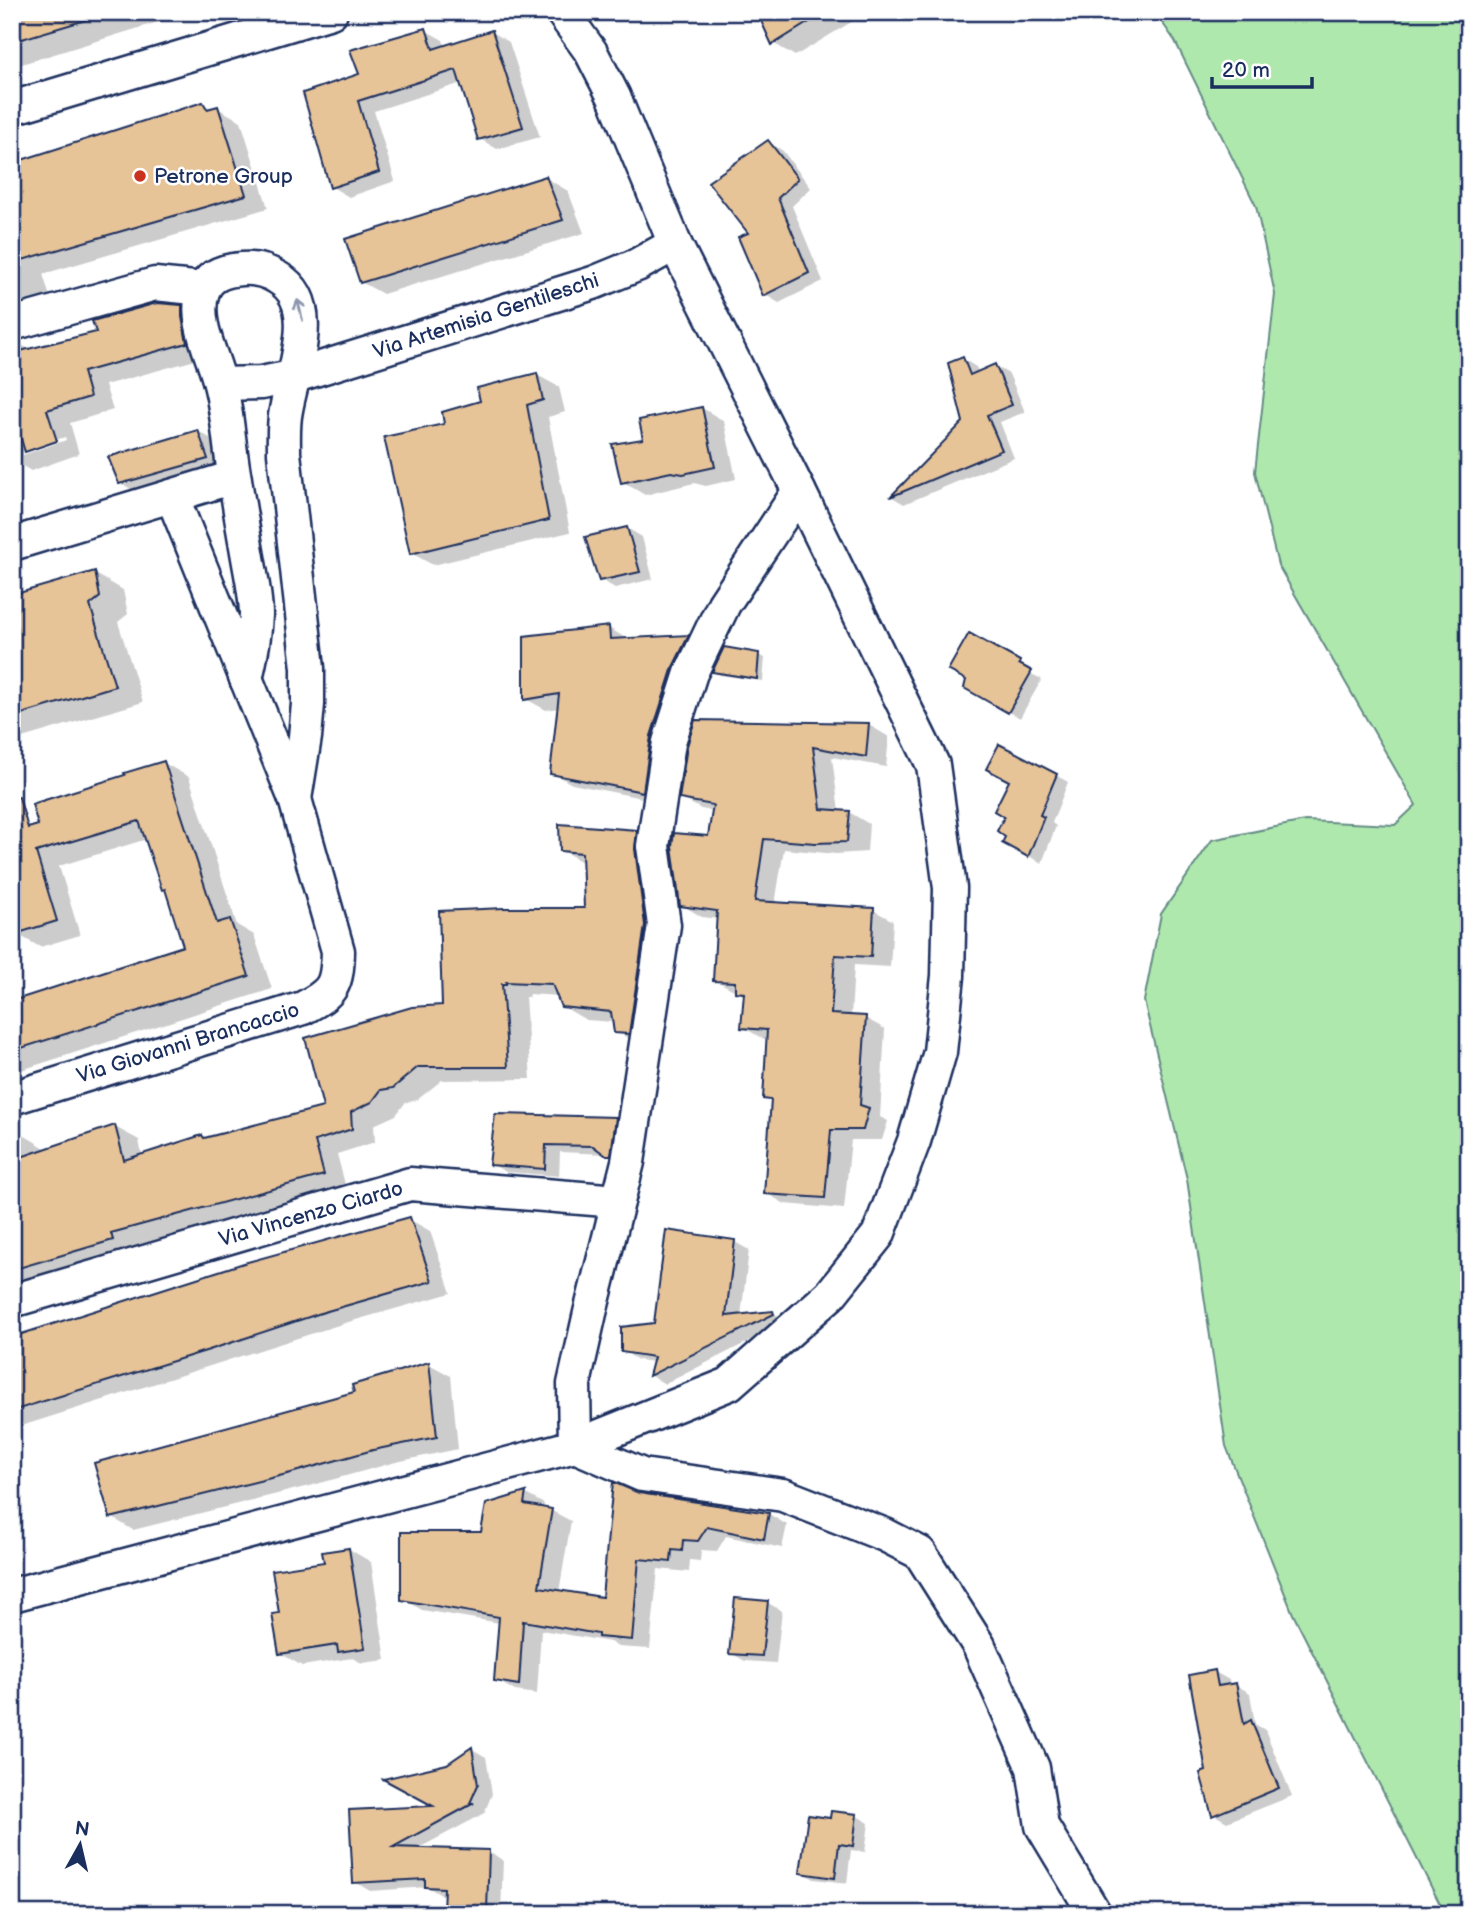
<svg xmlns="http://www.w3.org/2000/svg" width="1481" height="1926" font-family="'Balsamiq Sans',sans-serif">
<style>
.green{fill:#afe8ad;stroke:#658c86;stroke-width:2}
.shadow{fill:#0003;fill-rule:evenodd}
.building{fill:#e7c398;stroke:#1b2f5e;stroke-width:2}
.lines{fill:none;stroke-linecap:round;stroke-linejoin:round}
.street-casing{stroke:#1b2f5e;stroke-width:37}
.street{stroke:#fff;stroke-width:32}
.oneway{stroke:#8d97ae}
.poi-dot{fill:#c8321e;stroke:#fff;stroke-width:2.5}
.labels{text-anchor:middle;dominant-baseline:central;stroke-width:5;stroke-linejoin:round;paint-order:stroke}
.poi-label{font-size:21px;fill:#1b2f5e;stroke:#fff;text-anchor:start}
.street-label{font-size:21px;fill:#1b2f5e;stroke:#fff}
</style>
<rect width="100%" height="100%" fill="#fff"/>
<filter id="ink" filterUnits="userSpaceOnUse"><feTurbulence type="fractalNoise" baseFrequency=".0143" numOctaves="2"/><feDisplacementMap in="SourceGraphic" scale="14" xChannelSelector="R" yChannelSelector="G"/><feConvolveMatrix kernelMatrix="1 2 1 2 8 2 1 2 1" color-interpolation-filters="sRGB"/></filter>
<g filter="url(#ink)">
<path class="green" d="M1155,12H1469V1914H1445L1293,1614L1226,1446L1187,1179L1144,1001L1161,914L1212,840L1305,821L1395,825L1416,805L1278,565L1255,472L1275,294L1256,206L1175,41Z"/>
<g class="shadow">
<path d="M12,12H191L12,67Z"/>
<path d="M643,12H659L650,16Z"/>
<path d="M759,12H850L853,21L795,56L773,43Z"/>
<path d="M425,30L443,40L445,46L492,32L509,42L540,137L497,149L480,139L462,83L374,111L395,181L349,197L332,187L361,75Z"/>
<path d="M203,104L213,109L217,108L241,121L268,208L43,274L54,310L17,334V343L31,350L98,334L182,307L205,320L210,356L105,385L113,410L70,423L79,454L31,471L12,460V153L21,158L22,162ZM65,437L66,440L23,455V451Z"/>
<path d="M769,142L783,151L811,188L792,206L823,281L779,303L764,294L750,234Z"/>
<path d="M546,178L568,191L584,233L383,294L361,282Z"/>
<path d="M963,359L976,367L979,373L995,366L1009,374L1025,412L1000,422L1014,458L904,504L892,497L965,423Z"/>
<path d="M537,375L559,387L565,412L548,417L570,532L433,565L411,553L446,425L482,402Z"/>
<path d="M702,408L724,421L736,479L706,486L694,483L645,495L623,482L645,440Z"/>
<path d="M198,431L213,440L222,467L135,491L120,483Z"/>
<path d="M627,528L642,537L653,579L615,588L601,580Z"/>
<path d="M94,573L123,590L128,614L118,622L143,702L12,741V597Z"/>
<path d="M609,628L629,640L688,637L707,648L662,802L572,784L552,773L559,708L546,710L526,699Z"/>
<path d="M969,635L1031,669L1029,673L1042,679L1020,718L966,687Z"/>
<path d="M758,655L765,658L763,681L720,675L714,672Z"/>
<path d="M697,722L869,725L889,737L886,767L832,757L839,812H849L869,824L867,852L836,854L784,849L775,904L873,910L893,921L890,967L854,965L851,1017L865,1018L885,1029L880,1117L888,1121L882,1140H851L844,1209L785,1204L766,1193L773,1103L765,1098L769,1039H763L743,1027L745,996L715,980L718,919L702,917L682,905L710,838L713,811L701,809L681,798Z"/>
<path d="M164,763L189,777L237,925L254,935L272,989L12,1073V1002L185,947L168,892L163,889L147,839L59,866L80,935L40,947L15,933L40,826Z"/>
<path d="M1056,775L1068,782L1052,823L1056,826L1042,863L1017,850L1007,837L1006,816L1011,781Z"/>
<path d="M636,832L660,845L639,1045L616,1031L614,1022L586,1020L562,1006L559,996L529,994V997H525L531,1079L442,1080L417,1100L405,1103L396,1115L374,1125L375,1142L337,1154L346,1188L134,1246L135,1253L12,1289V1137L22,1134L45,1148L46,1150L115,1127L139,1140L142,1156L202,1137L207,1139L325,1108L444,1006L586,910L584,863L561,850Z"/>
<path d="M616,1119L630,1127L621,1162L607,1154L560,1152L559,1176L506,1172L491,1164Z"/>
<path d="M409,1219L430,1231L451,1293L345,1323L12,1429V1339Z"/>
<path d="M735,1242L749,1250L741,1316L772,1312L787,1322L665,1384L651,1376L654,1362L638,1360L623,1351L655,1325Z"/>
<path d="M429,1364L451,1376L458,1449L396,1462L313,1485L133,1530L111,1517L357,1393Z"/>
<path d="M526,1494L544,1504L543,1509L552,1511L571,1521L559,1592L603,1599L639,1495L769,1514L787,1525L782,1548L726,1536L717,1551L701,1550L700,1561L690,1560L689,1572L658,1569L650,1649L618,1647L610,1642L541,1630L537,1694L515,1691L496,1680L500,1623L422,1610L403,1599L483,1534L488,1505Z"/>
<path d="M349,1549L371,1562L386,1660L362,1663L352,1658L302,1666L280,1653L281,1614L326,1563Z"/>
<path d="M768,1603L782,1611L776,1663L745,1661L731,1653Z"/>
<path d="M1215,1672L1229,1680L1230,1686L1236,1685L1250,1693L1255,1724L1265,1730L1292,1796L1227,1822L1213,1814L1208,1772Z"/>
<path d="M472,1749L486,1757L492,1794L485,1811L487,1812L417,1849L488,1852L503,1860L501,1914H452L444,1909L445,1895H441L428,1887L370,1891L355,1882L351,1812L438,1807L447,1765Z"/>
<path d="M857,1816L869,1823L865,1852L851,1850L847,1883L814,1879L802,1872L832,1820Z"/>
</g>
<g class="building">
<path d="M12,12H88L89,19L12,42Z"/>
<path d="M757,12H825L772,45Z"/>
<path d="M426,28L433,49L492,30L523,127L478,140L456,70L358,101L379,172L330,188L303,93L359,74L350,50Z"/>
<path d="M203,102L207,109L218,106L246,195L12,263V163Z"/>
<path d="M768,140L798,179L778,198L809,273L763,296L738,237L748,233L708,182Z"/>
<path d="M546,176L563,220L360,283L345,239Z"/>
<path d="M157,303L182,305V317L187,343L83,372L90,397L47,410L57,441L25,452L12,409V353L96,332L92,321Z"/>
<path d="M963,357L970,375L995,364L1012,405L987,415L1002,450L890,497L963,422L948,363Z"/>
<path d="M537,373L543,400L527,405L549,520L410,554L384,437L444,424L442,412L480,401L477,388Z"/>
<path d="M702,407L715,467L683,474L671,472L621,483L612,444L643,439L639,420Z"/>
<path d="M198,430L208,459L119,484L108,457Z"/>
<path d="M627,527L640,572L599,581L585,537Z"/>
<path d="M95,571L100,597L90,605L115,686L12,717V595Z"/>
<path d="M609,626L610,639L689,635L673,667L651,736L643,792L550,774L559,694L524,700V636Z"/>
<path d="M969,633L1020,661L1019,664L1032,671L1008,713L964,688L966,680L948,670Z"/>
<path d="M724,647L759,653L757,679L712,672Z"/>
<path d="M695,720L869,723L866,757L813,747L821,809L850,811L847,842L815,843L764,839L755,901L874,908L871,957L835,955L831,1014L866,1016L860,1105L869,1108L863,1130H831L825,1198L764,1194L771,1100L763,1099L767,1030L741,1028L744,993L735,992V982L713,981L717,911L680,906L672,846L674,833L708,836L713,805L679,799L687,746Z"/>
<path d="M999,744L1057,774L1040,815L1044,817L1028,857L1002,843L1005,837L997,831L1004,817L994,811L1009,781L986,769Z"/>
<path d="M164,761L217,923L230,919L249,976L12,1051V1001L183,946L165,889L162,890L139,821L36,852L57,921L12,935V798L19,797L28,828L38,825L32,804L125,775L124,773Z"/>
<path d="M559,824L637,830L635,849L645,925L629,1034L614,1033L611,1012L561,1007L552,984L506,982V984H502L508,1067H418L393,1088L381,1090L372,1102L351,1112L352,1129L315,1141L324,1175L111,1233L113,1240L12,1270V1160L115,1125L124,1160L202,1135L204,1138L323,1107L305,1038L412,1007L442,1005L439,911L504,908H584L582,853L560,851Z"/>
<path d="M495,1114L616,1117L611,1155H605L593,1146L546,1145L545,1169L489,1165Z"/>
<path d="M410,1217L432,1281L324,1312L209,1350L12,1411V1337L244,1263Z"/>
<path d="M666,1230L735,1240L726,1316L773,1311L774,1314L649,1376L654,1357L621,1352V1327L654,1323Z"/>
<path d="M429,1362L437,1437L373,1450L291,1473L110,1518L94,1463L354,1392L352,1385Z"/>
<path d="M613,1482L639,1493L769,1513L764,1539L707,1527L698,1541L683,1540L682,1551L672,1550L671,1562L639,1559L632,1640L598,1637V1634L523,1621L519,1685L494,1681L499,1617L401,1600V1532H481L486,1504L526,1492L524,1504L552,1509L539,1587L602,1597Z"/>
<path d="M349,1548L365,1648L338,1652L337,1645L279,1654L272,1614L279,1613L272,1570L324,1562L322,1552Z"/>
<path d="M735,1598L768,1601L762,1656L729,1654Z"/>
<path d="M1215,1670L1218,1686L1236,1683L1244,1724L1251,1720L1279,1788L1212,1816L1200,1773L1206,1771L1189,1675Z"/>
<path d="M472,1747L478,1785L470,1803H474L393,1847L489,1850L487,1911L443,1910L444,1888L425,1887V1879L353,1883L349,1810L433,1806L383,1779L447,1764Z"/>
<path d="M831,1811L857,1814L853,1846L839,1844L835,1878L800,1873L808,1815L830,1818Z"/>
</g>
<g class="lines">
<defs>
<g id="street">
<path d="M12,108L331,12"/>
<path d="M12,324L155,284L204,289"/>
<path d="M221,384L261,383L292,377L593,283L637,265L675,244"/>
<path d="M799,491L724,604L691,673L669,742L653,846L664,925L628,1162L590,1313L574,1384L575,1446L642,1475L783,1495L885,1535L920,1553L979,1646L1033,1768L1042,1826L1095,1914"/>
<path d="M12,544L234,477"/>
<path d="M246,679C251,658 255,637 256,615C256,598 252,580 249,563C244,535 239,507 235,479C229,447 228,414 220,384C213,354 193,322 203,291C209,274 227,270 242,269C255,268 267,271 278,278C322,303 293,370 286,410C283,424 284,438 284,453L308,668V704L305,737L295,799"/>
<path d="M12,1098L303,1008C334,992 337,985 338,951L295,799L172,496"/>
<path d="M12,1301L410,1184L618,1201"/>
<path d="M12,1595L575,1446L729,1384L830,1295L878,1235L914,1141L940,1052L948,976L950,888L933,765L799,491L675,244L614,97L591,52L562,12"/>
</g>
</defs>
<use href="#street" class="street-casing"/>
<use href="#street" class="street"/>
</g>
<defs><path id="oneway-shaft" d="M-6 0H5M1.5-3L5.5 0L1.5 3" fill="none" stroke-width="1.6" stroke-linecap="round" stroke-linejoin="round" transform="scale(1.75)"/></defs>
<use class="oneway" href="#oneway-shaft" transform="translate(300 310) rotate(-104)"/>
</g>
<circle class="poi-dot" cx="140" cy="176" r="7"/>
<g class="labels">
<g class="poi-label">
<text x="154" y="176">Petrone Group</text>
</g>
<g class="street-label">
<text transform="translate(486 316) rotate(-18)">Via Artemisia Gentileschi</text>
<text transform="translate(188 1043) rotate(-17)">Via Giovanni Brancaccio</text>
<text transform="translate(311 1214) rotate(-16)">Via Vincenzo Ciardo</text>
</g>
</g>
<rect width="1481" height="1926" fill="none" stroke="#fff" stroke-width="42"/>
<rect x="21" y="21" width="1439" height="1884" fill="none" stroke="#1b2f5e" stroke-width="2.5" filter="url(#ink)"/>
<g transform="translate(80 1845) rotate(8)" stroke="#ffffff" stroke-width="5" paint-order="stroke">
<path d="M0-5L12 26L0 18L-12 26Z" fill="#1b2f5e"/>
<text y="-10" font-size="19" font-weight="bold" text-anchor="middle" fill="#1b2f5e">N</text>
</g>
<path d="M1212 77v10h100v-10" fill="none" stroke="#1b2f5e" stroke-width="3.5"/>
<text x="1222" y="77" font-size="21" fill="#1b2f5e" stroke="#ffffff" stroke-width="5" paint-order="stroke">20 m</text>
</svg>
